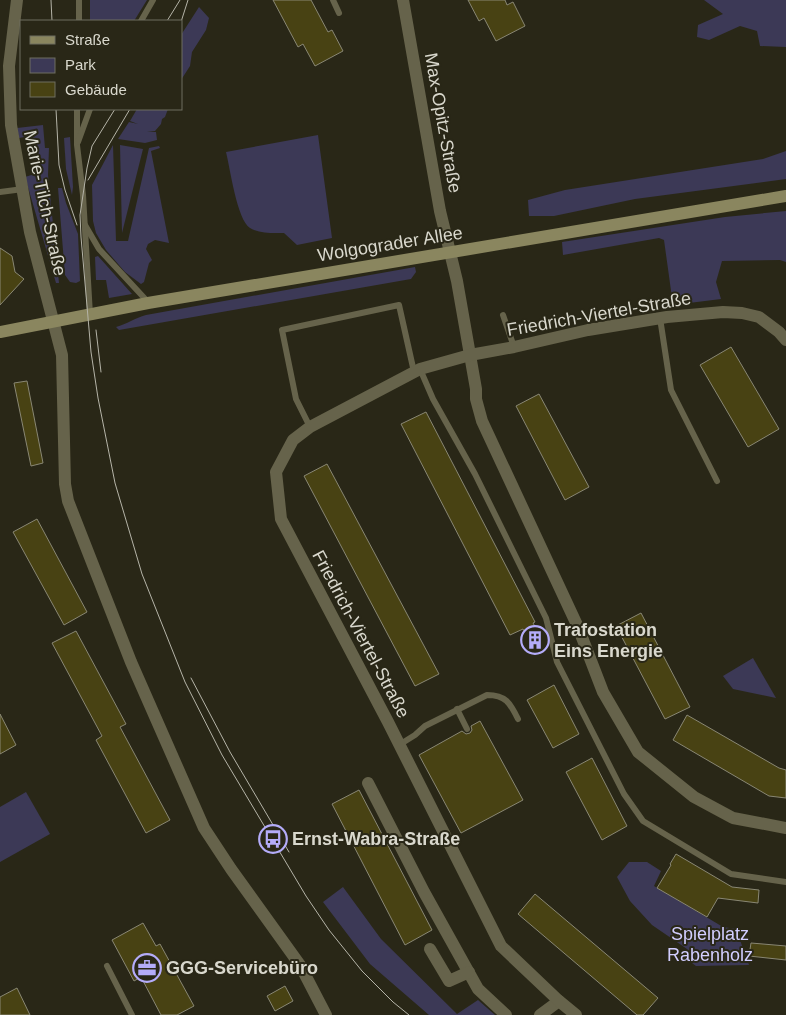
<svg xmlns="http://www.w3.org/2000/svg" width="786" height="1015" font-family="Helvetica,sans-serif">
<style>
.green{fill:#3c3956}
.building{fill:#484213;stroke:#898774}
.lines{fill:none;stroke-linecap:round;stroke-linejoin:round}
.service{stroke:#66634b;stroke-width:6}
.minor{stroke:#66634b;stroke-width:12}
.secondary{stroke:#8a865f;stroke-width:12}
.tram{stroke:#b5b4a8;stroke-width:1}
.labels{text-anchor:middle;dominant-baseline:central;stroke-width:4;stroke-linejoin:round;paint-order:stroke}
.street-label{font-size:18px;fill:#d9d8cd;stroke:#292717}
.poi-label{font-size:18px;font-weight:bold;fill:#d9d8cd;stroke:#292717;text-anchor:start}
.park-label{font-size:18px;fill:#d2ceff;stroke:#292717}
</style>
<rect width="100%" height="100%" fill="#292717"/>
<g class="green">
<path d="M90,0H147L134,21H90Z"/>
<path d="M704,0H786V47L760,46L757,31L740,26L709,40L697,37L698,25L723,14Z"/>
<path d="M199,7L209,18L206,30L192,52L190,66L181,80V35Z"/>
<path d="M137,109H168L165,117L162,119L161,124L155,131L147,132H156L157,140L145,143L118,139L129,122L138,124L130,121Z"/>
<path d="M43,125L45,148H49L48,175L59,283H56L25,177L38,173L30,136L19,138L17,128Z"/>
<path d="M318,135L332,238L297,245L284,233C274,233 259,234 250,228C237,220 230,168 226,152Z"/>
<path d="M70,137L73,187L72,195L66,169L64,138Z"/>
<path d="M113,145L116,241H128L149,148L159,146L160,148L151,151L169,243L155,240L148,244L146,249L152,260L149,263L144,282L141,284L125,272L106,250L96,233L93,221L92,185Z"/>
<path d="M120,145L143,149L122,233Z"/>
<path d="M786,151V179L635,199L554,216H529L528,200L565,190L763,159Z"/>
<path d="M58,188H62L66,203L78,234L80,281L76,283L70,282L65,275Z"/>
<path d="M786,211V262L780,260L722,261L716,282L721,299L673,305L664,240L659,238L563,255L562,242L725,217Z"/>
<path d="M98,256L132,294L109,298L106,280H96L95,257Z"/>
<path d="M415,267L416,272L411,279L119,330L116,327C127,324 135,318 146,315Z"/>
<path d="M753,658L776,698L733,689L723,676Z"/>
<path d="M26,792L50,834L0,862V807Z"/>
<path d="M629,862H647L661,871L654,886L723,927L736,929L749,965L696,966L688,960L686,953L687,949L652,925L630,901L617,877Z"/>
<path d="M343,887L381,939L457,1014L478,1000L495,1015H429L370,964L323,902Z"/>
</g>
<g class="building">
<path d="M273,0H311L328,32L332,30L343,51L315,66L303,44L298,47Z"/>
<path d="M468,0H505L507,5L513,2L525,26L496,41L484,18L479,21Z"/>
<path d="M0,248L12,256L15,272L24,279L0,305Z"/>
<path d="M731,347L779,429L748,447L700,365Z"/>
<path d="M27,381L43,463L31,466L14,383Z"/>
<path d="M539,394L589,487L565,500L516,406Z"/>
<path d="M426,412L535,622L533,623L544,643L533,648L523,629L510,635L401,424Z"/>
<path d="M327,464L439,674L415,686L304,476Z"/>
<path d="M37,519L87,612L64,625L13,532Z"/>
<path d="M641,613L690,707L665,719L616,626Z"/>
<path d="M76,631L126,724L120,727L170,820L146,833L96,740L102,736L52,643Z"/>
<path d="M554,685L579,734L553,748L527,700Z"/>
<path d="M0,714L16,745L0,754Z"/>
<path d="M687,715L779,768L786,770V798L769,796L673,740Z"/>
<path d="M480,721L523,800L461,833L419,755L462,731L466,734L470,733L472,730L471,726Z"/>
<path d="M592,758L627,826L602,840L566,772Z"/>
<path d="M359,790L432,930L405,945L332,804Z"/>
<path d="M676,854L732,887L759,890L758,903L718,898L707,917L657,888L671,865L670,864Z"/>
<path d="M535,894L658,998L643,1015H637L518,914Z"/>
<path d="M143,923L156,946L160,944L194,1006L177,1015H161L141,977L134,981L112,940Z"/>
<path d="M751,943L786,946V960L749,956Z"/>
<path d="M285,986L293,1001L275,1011L267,996Z"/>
<path d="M17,988L30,1015H0V997Z"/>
</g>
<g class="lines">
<g class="service">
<path d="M333,0L339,13"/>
<path d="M79,21V0"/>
<path d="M141,21L153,0"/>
<path d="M77,109V145L83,195L90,315"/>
<path d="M78,142L90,109"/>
<path d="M0,192L23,189"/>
<path d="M85,225L99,249L148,302"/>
<path d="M503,315L514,347"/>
<path d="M660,318L671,390L717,481"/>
<path d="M420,369L433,399L475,474L546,618L557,662L624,794L643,821L731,874L786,882"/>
<path d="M310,427L296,399L282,330L399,305L414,372"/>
<path d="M457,709L467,729"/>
<path d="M399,745L415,735L425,726L487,695C506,695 510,703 518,719"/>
<path d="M107,966L132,1015"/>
</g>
<g class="minor">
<path d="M17,0L9,66L11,125L30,232L62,355L65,484L68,501L131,662L204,828L231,869L300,965L326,1015"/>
<path d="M403,0L440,211L457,281L476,389V399L482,421L578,627L603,692L638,752L694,797L733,818L786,828"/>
<path d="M368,783L424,892L478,989L506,1015"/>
<path d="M430,949L449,981L469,972"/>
<path d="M540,1015L559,1001"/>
<path d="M576,1015L559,1001L501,946L388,722L281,519L276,472L293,440L310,427L420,369L470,355L514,347L588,330L667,317L723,312L742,313L759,317L779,332L786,340"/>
</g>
<path class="secondary" d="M0,332L148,303L786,196"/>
<g class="tram">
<path d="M51,0L52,21"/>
<path d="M167,21L180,0"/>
<path d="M181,22L188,0"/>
<path d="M56,109L59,165L65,190L77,225"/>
<path d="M115,109L92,146L87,168L80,215L81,237L91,352L98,398L115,483L142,574L185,682L222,755L306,896L329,930L362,971L393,1002L409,1015"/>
<path d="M88,180L130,109"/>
<path d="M96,330L101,372"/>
<path d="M191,678L230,752L289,852"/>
</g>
</g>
<defs>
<symbol id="building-ring" viewBox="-11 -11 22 22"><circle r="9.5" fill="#292717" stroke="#b4acf9" stroke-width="1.5"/><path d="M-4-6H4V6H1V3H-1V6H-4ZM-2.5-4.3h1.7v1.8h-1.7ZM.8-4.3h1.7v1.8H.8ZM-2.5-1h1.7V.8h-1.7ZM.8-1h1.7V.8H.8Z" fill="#b4acf9"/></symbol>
<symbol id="bus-ring" viewBox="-11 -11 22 22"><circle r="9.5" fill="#292717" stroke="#b4acf9" stroke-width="1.5"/><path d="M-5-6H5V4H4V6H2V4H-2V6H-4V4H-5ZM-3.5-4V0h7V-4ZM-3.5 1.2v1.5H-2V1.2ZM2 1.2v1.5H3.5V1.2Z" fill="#b4acf9"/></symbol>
<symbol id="office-ring" viewBox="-11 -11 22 22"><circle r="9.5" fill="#292717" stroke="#b4acf9" stroke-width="1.5"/><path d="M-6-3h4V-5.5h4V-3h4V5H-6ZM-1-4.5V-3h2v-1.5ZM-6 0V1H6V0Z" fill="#b4acf9"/></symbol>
</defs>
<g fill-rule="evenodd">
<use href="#building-ring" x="519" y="624" width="32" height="32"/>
<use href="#bus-ring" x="257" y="823" width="32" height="32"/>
<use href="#office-ring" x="131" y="952" width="32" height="32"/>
</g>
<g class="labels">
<g class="street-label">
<text transform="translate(443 123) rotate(80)">Max-Opitz-Straße</text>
<text transform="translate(45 203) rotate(78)">Marie-Tilch-Straße</text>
<text transform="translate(390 244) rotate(-9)">Wolgograder Allee</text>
<text transform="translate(599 314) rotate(-10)">Friedrich-Viertel-Straße</text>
<text transform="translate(361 634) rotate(62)">Friedrich-Viertel-Straße</text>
</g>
<g class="poi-label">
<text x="554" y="630">Trafostation<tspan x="554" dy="21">Eins Energie</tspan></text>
<text x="292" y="839">Ernst-Wabra-Straße</text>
<text x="166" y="968">GGG-Servicebüro</text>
</g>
<g class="park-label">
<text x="710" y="934">Spielplatz<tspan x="710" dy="21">Rabenholz</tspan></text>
</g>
</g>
<rect x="20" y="20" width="162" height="90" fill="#292717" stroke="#6f6e60"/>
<rect x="30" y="36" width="25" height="8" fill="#8a865f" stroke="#6f6e60"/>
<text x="65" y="45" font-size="15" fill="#d9d8cd">Straße</text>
<rect x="30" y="58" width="25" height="15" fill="#3c3956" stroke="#6f6e60"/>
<text x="65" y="70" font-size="15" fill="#d9d8cd">Park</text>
<rect x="30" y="82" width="25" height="15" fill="#484213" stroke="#6f6e60"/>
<text x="65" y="95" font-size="15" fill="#d9d8cd">Gebäude</text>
</svg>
